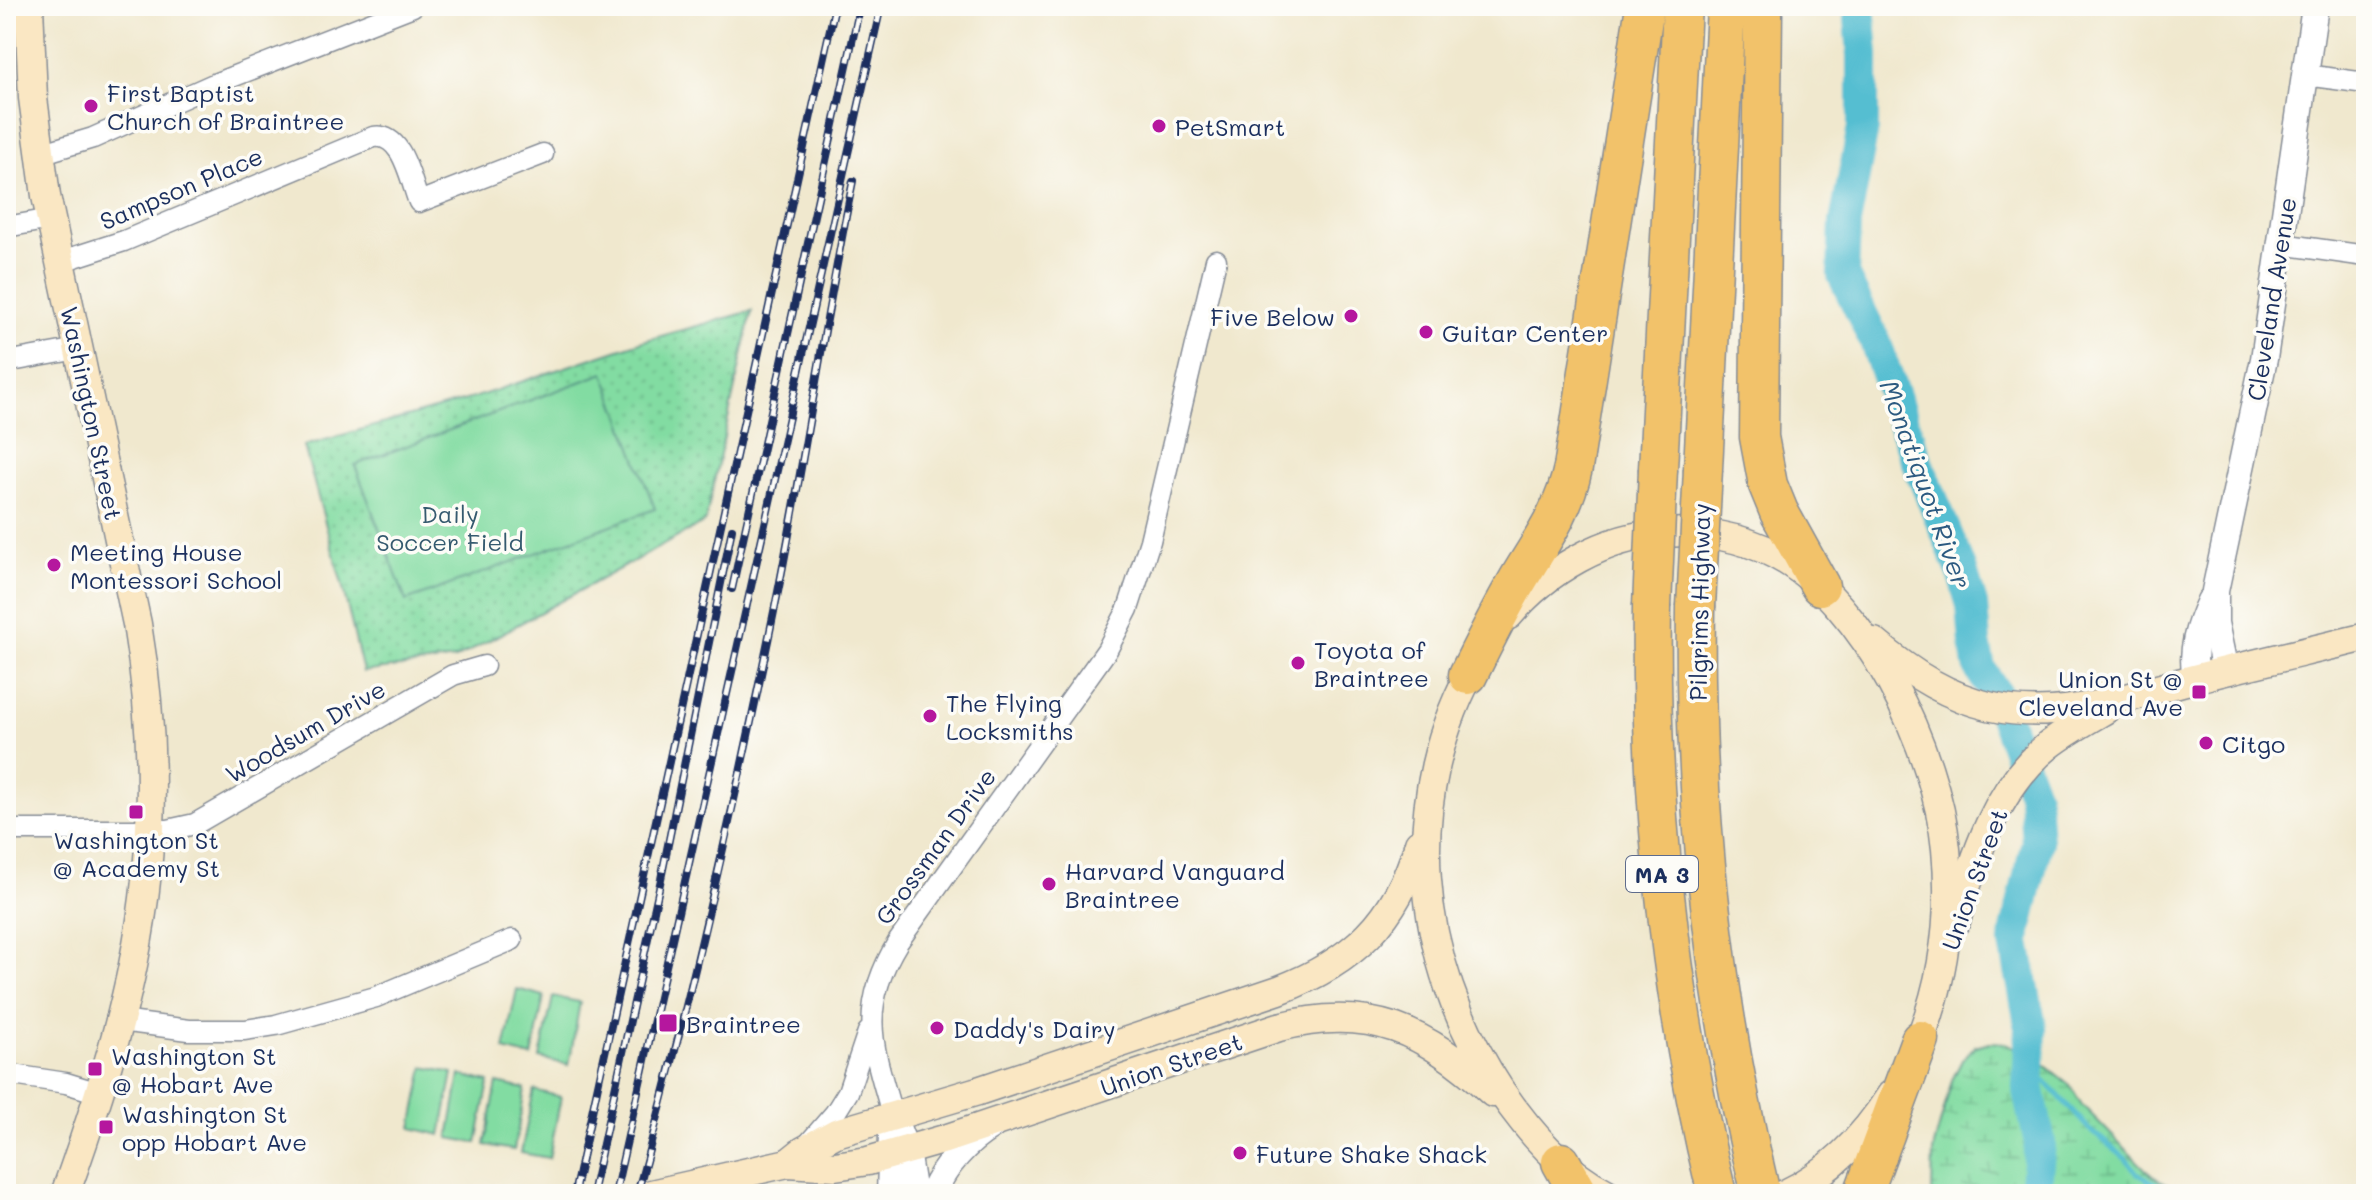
<svg xmlns="http://www.w3.org/2000/svg" width="2372" height="1200" font-family="Mali,sans-serif">
<style>
.wetland{fill:url(#wetland-marsh);stroke:#4e8680;stroke-width:2}
.park{fill:url(#park-dots);stroke:#4e8680;stroke-width:2}
.pitch{fill:#82dca2;stroke:#4e8680;stroke-width:2}
.lines{fill:none;stroke-linecap:round;stroke-linejoin:round}
.stream{stroke:#54bed1;stroke-width:5}
.river{stroke:#54bed1;stroke-width:32}
.minor-casing{stroke:#868c96;stroke-width:23}
.tertiary-casing{stroke:#868c96;stroke-width:29}
.secondary-casing{stroke:#868c96;stroke-width:31}
.motorway-casing{stroke:#868c96;stroke-width:41}
.minor{stroke:#fff;stroke-width:20}
.tertiary{stroke:#fff;stroke-width:26}
.secondary{stroke:#fae7c3;stroke-width:28}
.motorway{stroke:#f2c26a;stroke-width:38}
.rail-casing{stroke:#1b2f5e;stroke-width:8}
.rail{stroke:#fdfcf7;stroke-width:5;stroke-dasharray:15;stroke-linecap:butt}
.motorway-bridge-casing{stroke:#868c96;stroke-width:41;stroke-linecap:butt}
.motorway-bridge{stroke:#f2c26a;stroke-width:38}
.poi-dot{fill:#b5179e;stroke:#fdfcf7;stroke-width:3}
.labels{text-anchor:middle;dominant-baseline:central;stroke-width:7;stroke-linejoin:round;paint-order:stroke}
.shield{fill:#fdfcf7;stroke:#5f6c8c;stroke-width:2}
.shield-label{font-size:22px;font-weight:bold;fill:#1b2f5e}
.poi-label{font-size:24px;fill:#1b2f5e;stroke:#fdfcf7;text-anchor:start}
.street-label{font-size:24px;fill:#1b2f5e;stroke:#fdfcf7}
.park-label{font-size:24px;fill:#355a6f;stroke:#fdfcf7}
.water-label{font-size:26px;font-style:italic;fill:#2c5a80;stroke:#fdfcf7}
</style>
<defs>
<pattern id="wetland-marsh" width="20" height="14" patternUnits="userSpaceOnUse" patternTransform="scale(2)"><rect width="20" height="14" fill="#82dca2"/><path d="M1 5h8M5 5V1M11 12h8M15 12V8" fill="none" stroke="#70bd8e"/></pattern>
<pattern id="park-dots" width="8" height="8" patternUnits="userSpaceOnUse" patternTransform="scale(2)"><rect width="8" height="8" fill="#82dca2"/><path d="M2 2h.1M6 6h.1" fill="none" stroke="#70bd8e" stroke-width="1.8" stroke-linecap="round"/></pattern>
</defs>
<rect width="100%" height="100%" fill="#fdfcf7"/>
<filter id="ink" filterUnits="userSpaceOnUse"><feTurbulence type="fractalNoise" baseFrequency=".0125" numOctaves="2"/><feDisplacementMap in="SourceGraphic" scale="16" xChannelSelector="R" yChannelSelector="G"/><feConvolveMatrix kernelMatrix="1 2 1 2 8 2 1 2 1" color-interpolation-filters="sRGB"/></filter>
<filter id="wash" filterUnits="userSpaceOnUse"><feTurbulence type="fractalNoise" baseFrequency=".006" numOctaves="4" result="noise"/><feDisplacementMap in="SourceGraphic" scale="32" xChannelSelector="R" yChannelSelector="G"/><feGaussianBlur stdDeviation="1.8" result="paint"/><feColorMatrix in="noise" values="0 0 0 0 0 0 0 0 0 0 0 0 0 0 0 0 0 1.4 0 .05"/><feComposite in="paint" operator="in"/></filter>
<g filter="url(#wash)">
<rect width="100%" height="100%" fill="#f0e8ce"/>
<path class="wetland" d="M1990,1042L2005,1043L2024,1051L2042,1063L2070,1085L2082,1105L2151,1175L2167,1185L2190,1194H1932L1933,1150L1952,1080L1962,1060L1975,1046Z"/>
<path class="park" d="M752,311L705,522L455,659L363,672L342,584L304,446L473,398L643,341Z"/>
<g class="pitch">
<path d="M604,373L655,509L406,601L355,465Z"/>
<path d="M517,989L544,996L532,1057L504,1050Z"/>
<path d="M553,997L580,1002L569,1065L540,1058Z"/>
<path d="M424,1067L453,1073L441,1135L412,1128Z"/>
<path d="M460,1075L489,1082L477,1143L449,1138Z"/>
<path d="M497,1083L525,1089L514,1150L485,1145Z"/>
<path d="M534,1090L561,1097L549,1158L521,1153Z"/>
</g>
<g class="lines">
<path class="stream" d="M2028,1075L2046,1082L2089,1129L2125,1158L2137,1173L2172,1194"/>
<path class="river" d="M1859,6L1863,55V128L1845,223L1843,275L1875,341L1915,457L1962,571L1972,605L1975,643L1980,669L1998,697L2034,796L2037,842L2016,931L2015,943L2031,1028L2028,1086L2040,1143L2035,1194"/>
</g>
</g>
<g filter="url(#ink)">
<g class="lines">
<defs>
<g id="minor">
<path d="M2305,75L2366,83"/>
<path d="M40,154L93,138L214,84L413,6"/>
<path d="M6,227L51,219"/>
<path d="M2281,244L2366,256"/>
<path d="M59,262L124,241L373,137C403,132 410,180 419,202L543,154"/>
<path d="M6,362L78,349"/>
<path d="M6,830H168L195,824L453,675L484,666"/>
<path d="M121,1021L189,1030H245L276,1025L376,997L512,940"/>
<path d="M6,1074L66,1083L99,1093"/>
<path d="M893,1117C873,1047 857,1009 898,942L1107,650L1128,609L1150,541L1216,260"/>
<path d="M809,1143L835,1113L848,1092L868,1032"/>
</g>
<g id="tertiary">
<path d="M2225,671L2215,623V591L2264,359L2315,6"/>
<path d="M2196,678C2190,651 2199,625 2210,601"/>
<path d="M893,1117L906,1151L913,1194"/>
<path d="M890,1194L892,1134"/>
<path d="M932,1194C945,1166 965,1142 992,1126"/>
</g>
<g id="secondary">
<path d="M29,6L33,98L46,196L137,624C156,737 156,853 133,965C117,1043 92,1119 65,1194"/>
<path d="M1509,615C1547,570 1605,536 1665,533C1702,530 1743,537 1776,555C1866,601 1937,752 1946,849C1953,920 1942,991 1913,1056"/>
<path d="M1874,642C1956,712 2019,725 2123,699C2143,694 2162,687 2182,682C2243,666 2305,652 2366,637"/>
<path d="M1478,659C1398,795 1414,961 1500,1090C1529,1132 1562,1171 1608,1194"/>
<path d="M1956,921C1975,857 1995,788 2049,745C2067,731 2087,720 2106,709"/>
<path d="M788,1163L803,1151L836,1133L978,1091L1279,990C1353,962 1397,920 1419,843"/>
<path d="M651,1194L788,1163L835,1166L868,1161L945,1139L1279,1027C1370,1003 1426,1031 1493,1093"/>
<path d="M1785,1194C1829,1173 1865,1136 1891,1095"/>
</g>
<g id="motorway">
<path d="M1763,6L1759,437L1768,485L1779,512L1820,586"/>
<path d="M1658,469L1682,6"/>
<path d="M1703,469L1726,6"/>
<path d="M1652,607C1649,805 1670,1001 1717,1194"/>
<path d="M1696,607C1693,806 1714,1001 1761,1194"/>
<path d="M1468,675C1483,645 1498,614 1515,585C1538,545 1563,515 1573,468L1645,6"/>
<path d="M1561,1162L1579,1194"/>
<path d="M1863,1194L1920,1040"/>
</g>
</defs>
<use href="#minor" class="minor-casing"/>
<use href="#tertiary" class="tertiary-casing"/>
<use href="#secondary" class="secondary-casing"/>
<use href="#motorway" class="motorway-casing"/>
<use href="#minor" class="minor"/>
<use href="#tertiary" class="tertiary"/>
<use href="#secondary" class="secondary"/>
<use href="#motorway" class="motorway"/>
<defs>
<g id="rail">
<path d="M732,589L860,6"/>
<path d="M574,1194L835,6"/>
<path d="M592,1194L661,879L732,529"/>
<path d="M615,1194L881,6"/>
<path d="M637,1194C692,996 737,794 778,592C805,456 825,318 853,181"/>
</g>
</defs>
<use href="#rail" class="rail-casing"/>
<use href="#rail" class="rail"/>
<defs>
<g id="motorway-bridge">
<path d="M1652,607L1658,469"/>
<path d="M1696,607L1703,469"/>
</g>
</defs>
<use href="#motorway-bridge" class="motorway-bridge-casing"/>
<use href="#motorway-bridge" class="motorway-bridge"/>
</g>
</g>
<g class="poi-dot">
<circle cx="91" cy="106" r="8"/>
<circle cx="1159" cy="126" r="8"/>
<circle cx="1351" cy="316" r="8"/>
<circle cx="1426" cy="332" r="8"/>
<circle cx="54" cy="565" r="8"/>
<circle cx="1298" cy="663" r="8"/>
<rect x="2191" y="684" width="16" height="16" rx="4"/>
<circle cx="930" cy="716" r="8"/>
<circle cx="2206" cy="743" r="8"/>
<rect x="128" y="804" width="16" height="16" rx="4"/>
<circle cx="1049" cy="884" r="8"/>
<rect x="658" y="1013" width="20" height="20" rx="4"/>
<circle cx="937" cy="1028" r="8"/>
<rect x="87" y="1061" width="16" height="16" rx="4"/>
<rect x="98" y="1119" width="16" height="16" rx="4"/>
<circle cx="1240" cy="1153" r="8"/>
</g>
<g class="labels">
<rect class="shield" x="1626" y="856" width="72" height="36" rx="6"/>
<g class="shield-label">
<text x="1662" y="874">MA 3</text>
</g>
<g class="poi-label">
<text x="107" y="92">First Baptist<tspan x="107" dy="28">Church of Braintree</tspan></text>
<text x="1175" y="126">PetSmart</text>
<text x="1335" y="316" text-anchor="end">Five Below</text>
<text x="1442" y="332">Guitar Center</text>
<text x="70" y="551">Meeting House<tspan x="70" dy="28">Montessori School</tspan></text>
<text x="1314" y="649">Toyota of<tspan x="1314" dy="28">Braintree</tspan></text>
<text x="2183" y="678" text-anchor="end">Union St @<tspan x="2183" dy="28">Cleveland Ave</tspan></text>
<text x="946" y="702">The Flying<tspan x="946" dy="28">Locksmiths</tspan></text>
<text x="2222" y="743">Citgo</text>
<text x="136" y="839" text-anchor="middle">Washington St<tspan x="136" dy="28">@ Academy St</tspan></text>
<text x="1065" y="870">Harvard Vanguard<tspan x="1065" dy="28">Braintree</tspan></text>
<text x="686" y="1023">Braintree</text>
<text x="953" y="1028">Daddy's Dairy</text>
<text x="111" y="1055">Washington St<tspan x="111" dy="28">@ Hobart Ave</tspan></text>
<text x="122" y="1113">Washington St<tspan x="122" dy="28">opp Hobart Ave</tspan></text>
<text x="1256" y="1153">Future Shake Shack</text>
</g>
<g class="street-label">
<text transform="translate(181 188) rotate(-23)">Sampson Place</text>
<text transform="translate(2271 299) rotate(-81)">Cleveland Avenue</text>
<text transform="translate(92 413) rotate(78)">Washington Street</text>
<text transform="translate(1699 602) rotate(-89)">Pilgrims Highway</text>
<text transform="translate(305 731) rotate(-30)">Woodsum Drive</text>
<text transform="translate(935 846) rotate(-54)">Grossman Drive</text>
<text transform="translate(1974 879) rotate(-70)">Union Street</text>
<text transform="translate(1171 1064) rotate(-19)">Union Street</text>
</g>
<g class="park-label">
<text x="450" y="513">Daily<tspan x="450" dy="28">Soccer Field</tspan></text>
</g>
<g class="water-label">
<text transform="translate(1926 484) rotate(70)">Monatiquot River</text>
</g>
</g>
<rect width="2372" height="1200" fill="none" stroke="#fdfcf7" stroke-width="32"/>
</svg>
